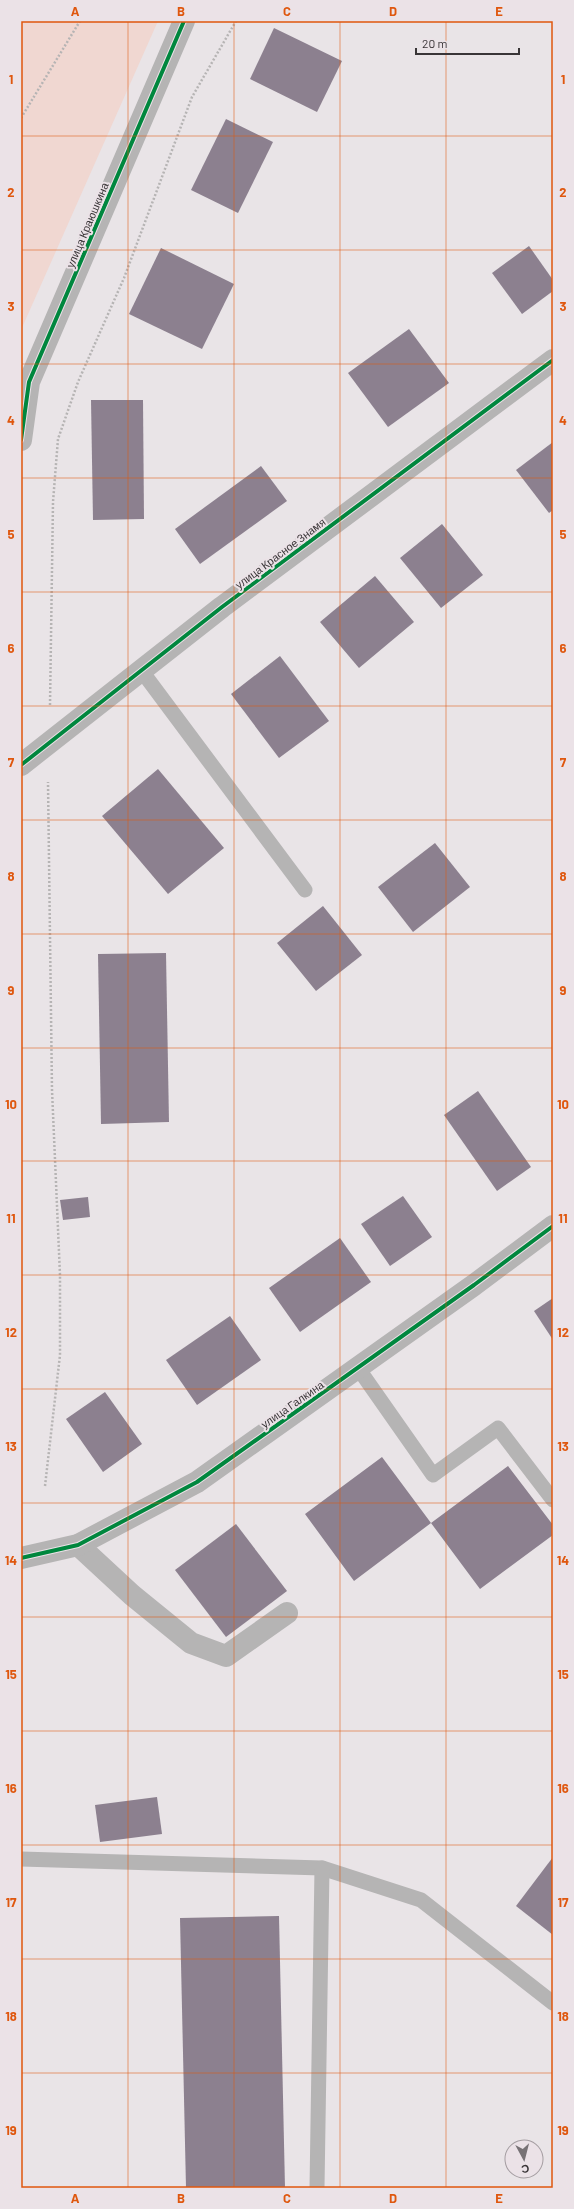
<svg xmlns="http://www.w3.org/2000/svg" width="574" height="2209" font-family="Barlow,sans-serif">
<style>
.green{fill:#f0d7d1}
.building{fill:#8c808f}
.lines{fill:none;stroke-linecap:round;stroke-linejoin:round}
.path{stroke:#b6b4b4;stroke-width:2.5;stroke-dasharray:2 2;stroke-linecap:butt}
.service{stroke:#b5b4b4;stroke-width:15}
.minor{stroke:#b5b4b4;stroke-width:22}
.cycleway-casing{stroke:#ebe2e7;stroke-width:6}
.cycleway{stroke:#00873e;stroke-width:4}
.grid{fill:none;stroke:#df570e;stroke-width:1;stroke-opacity:0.55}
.labels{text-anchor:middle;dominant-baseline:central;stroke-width:4;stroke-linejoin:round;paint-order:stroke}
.street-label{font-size:11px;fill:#393537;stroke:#ebe2e7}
.neatline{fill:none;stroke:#df570e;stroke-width:1.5}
.grid-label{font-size:13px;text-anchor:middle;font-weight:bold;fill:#df570e}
</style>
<rect width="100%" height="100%" fill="#e9e4e7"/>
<path class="green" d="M21,21H158L21,330Z"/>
<g class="building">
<path d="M274,28L342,61L317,112L250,79Z"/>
<path d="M226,119L273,142L238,213L191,190Z"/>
<path d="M529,246L553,280V291L522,314L492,273Z"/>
<path d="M161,248L234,284L202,349L129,314Z"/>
<path d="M409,329L449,383L388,427L348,373Z"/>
<path d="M91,400H143L144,519L93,520Z"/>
<path d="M553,442V510L549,513L516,470Z"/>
<path d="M261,466L287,501L200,564L175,529Z"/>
<path d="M442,524L483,575L441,608L400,558Z"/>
<path d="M375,576L414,622L359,668L320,622Z"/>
<path d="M280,656L329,721L279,758L231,694Z"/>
<path d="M158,769L224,848L168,894L102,816Z"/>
<path d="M435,843L470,887L413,932L378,887Z"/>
<path d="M323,906L362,955L316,991L277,943Z"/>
<path d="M166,953L169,1122L101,1124L98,954Z"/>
<path d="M478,1091L531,1167L497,1191L444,1115Z"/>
<path d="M403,1196L432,1237L390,1266L361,1224Z"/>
<path d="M88,1197L90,1217L63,1220L60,1200Z"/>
<path d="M340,1238L371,1282L300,1332L269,1288Z"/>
<path d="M553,1298V1340L534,1311Z"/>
<path d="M230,1316L261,1360L197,1405L166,1360Z"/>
<path d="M105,1392L142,1444L103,1472L66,1419Z"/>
<path d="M382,1457L431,1523L508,1466L553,1525V1535L480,1589L431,1523L354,1581L305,1514Z"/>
<path d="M236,1524L287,1591L226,1637L175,1570Z"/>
<path d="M157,1797L162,1834L100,1842L95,1805Z"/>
<path d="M553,1857V1935L516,1906Z"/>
<path d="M279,1916L285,2188H186L180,1918Z"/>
</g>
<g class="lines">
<g class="path">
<path d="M21,118L80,21"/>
<path d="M50,705L53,502L58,439L78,382L124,278L192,97L236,21"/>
<path d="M45,1486L60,1355V1275L52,1090L48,782"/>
</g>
<g class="service">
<path d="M141,670L305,890"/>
<path d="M358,1368L433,1475L498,1428L553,1500"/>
<path d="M21,1859L322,1868L421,1900L553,2003"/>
<path d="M317,2188L322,1868"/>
</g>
<g class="minor">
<path d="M21,440L29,382L184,21"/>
<path d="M21,765L222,607L553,360"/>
<path d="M78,1545L132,1595L191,1643L226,1656L287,1613"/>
<path d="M21,1558L78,1545L197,1482L474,1285L553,1226"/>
</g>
<defs>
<g id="cycleway">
<path d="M21,440L29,382L184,21"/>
<path d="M21,765L222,607L553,360"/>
<path d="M21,1558L78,1545L197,1482L474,1285L553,1226"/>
</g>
</defs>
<use href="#cycleway" class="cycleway-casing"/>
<use href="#cycleway" class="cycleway"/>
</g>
<path class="grid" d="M128,21V2188M234,21V2188M340,21V2188M446,21V2188M21,136H553M21,250H553M21,364H553M21,478H553M21,592H553M21,706H553M21,820H553M21,934H553M21,1048H553M21,1161H553M21,1275H553M21,1389H553M21,1503H553M21,1617H553M21,1731H553M21,1845H553M21,1959H553M21,2073H553"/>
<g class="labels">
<g class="street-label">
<text transform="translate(87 225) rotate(-67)">улица Краюшкина</text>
<text transform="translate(280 553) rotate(-37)">улица Красное Знамя</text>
<text transform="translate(292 1404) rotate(-35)">улица Галкина</text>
</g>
</g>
<rect width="574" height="2209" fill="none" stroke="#ebe2e7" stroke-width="44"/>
<g transform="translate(524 2159) rotate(173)"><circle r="19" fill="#ebe2e7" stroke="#a49da1"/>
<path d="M0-3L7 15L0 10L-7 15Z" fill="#777275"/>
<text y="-6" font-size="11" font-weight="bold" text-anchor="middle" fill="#393537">С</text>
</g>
<path d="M416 48v6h103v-6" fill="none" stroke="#393537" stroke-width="2"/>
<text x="422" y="48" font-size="12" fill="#393537" stroke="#ebe2e7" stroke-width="3" paint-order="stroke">20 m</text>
<rect x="22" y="22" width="530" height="2165" class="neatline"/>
<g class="grid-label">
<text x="75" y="16">A</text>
<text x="181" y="16">B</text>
<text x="287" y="16">C</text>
<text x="393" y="16">D</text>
<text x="499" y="16">E</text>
<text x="11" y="84">1</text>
<text x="563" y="84">1</text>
<text x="11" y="197">2</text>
<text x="563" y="197">2</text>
<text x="11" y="311">3</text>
<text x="563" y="311">3</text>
<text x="11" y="425">4</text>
<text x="563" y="425">4</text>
<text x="11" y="539">5</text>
<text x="563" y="539">5</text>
<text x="11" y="653">6</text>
<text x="563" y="653">6</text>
<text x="11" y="767">7</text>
<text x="563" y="767">7</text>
<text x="11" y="881">8</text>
<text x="563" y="881">8</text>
<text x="11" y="995">9</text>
<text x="563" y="995">9</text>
<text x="11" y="1109">10</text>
<text x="563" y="1109">10</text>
<text x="11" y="1223">11</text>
<text x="563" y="1223">11</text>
<text x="11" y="1337">12</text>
<text x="563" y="1337">12</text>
<text x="11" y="1451">13</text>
<text x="563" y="1451">13</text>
<text x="11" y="1565">14</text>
<text x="563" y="1565">14</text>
<text x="11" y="1679">15</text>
<text x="563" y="1679">15</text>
<text x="11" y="1793">16</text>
<text x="563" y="1793">16</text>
<text x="11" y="1907">17</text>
<text x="563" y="1907">17</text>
<text x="11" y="2021">18</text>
<text x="563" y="2021">18</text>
<text x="11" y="2135">19</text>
<text x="563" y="2135">19</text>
<text x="75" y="2203">A</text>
<text x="181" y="2203">B</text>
<text x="287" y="2203">C</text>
<text x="393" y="2203">D</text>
<text x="499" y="2203">E</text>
</g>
</svg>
